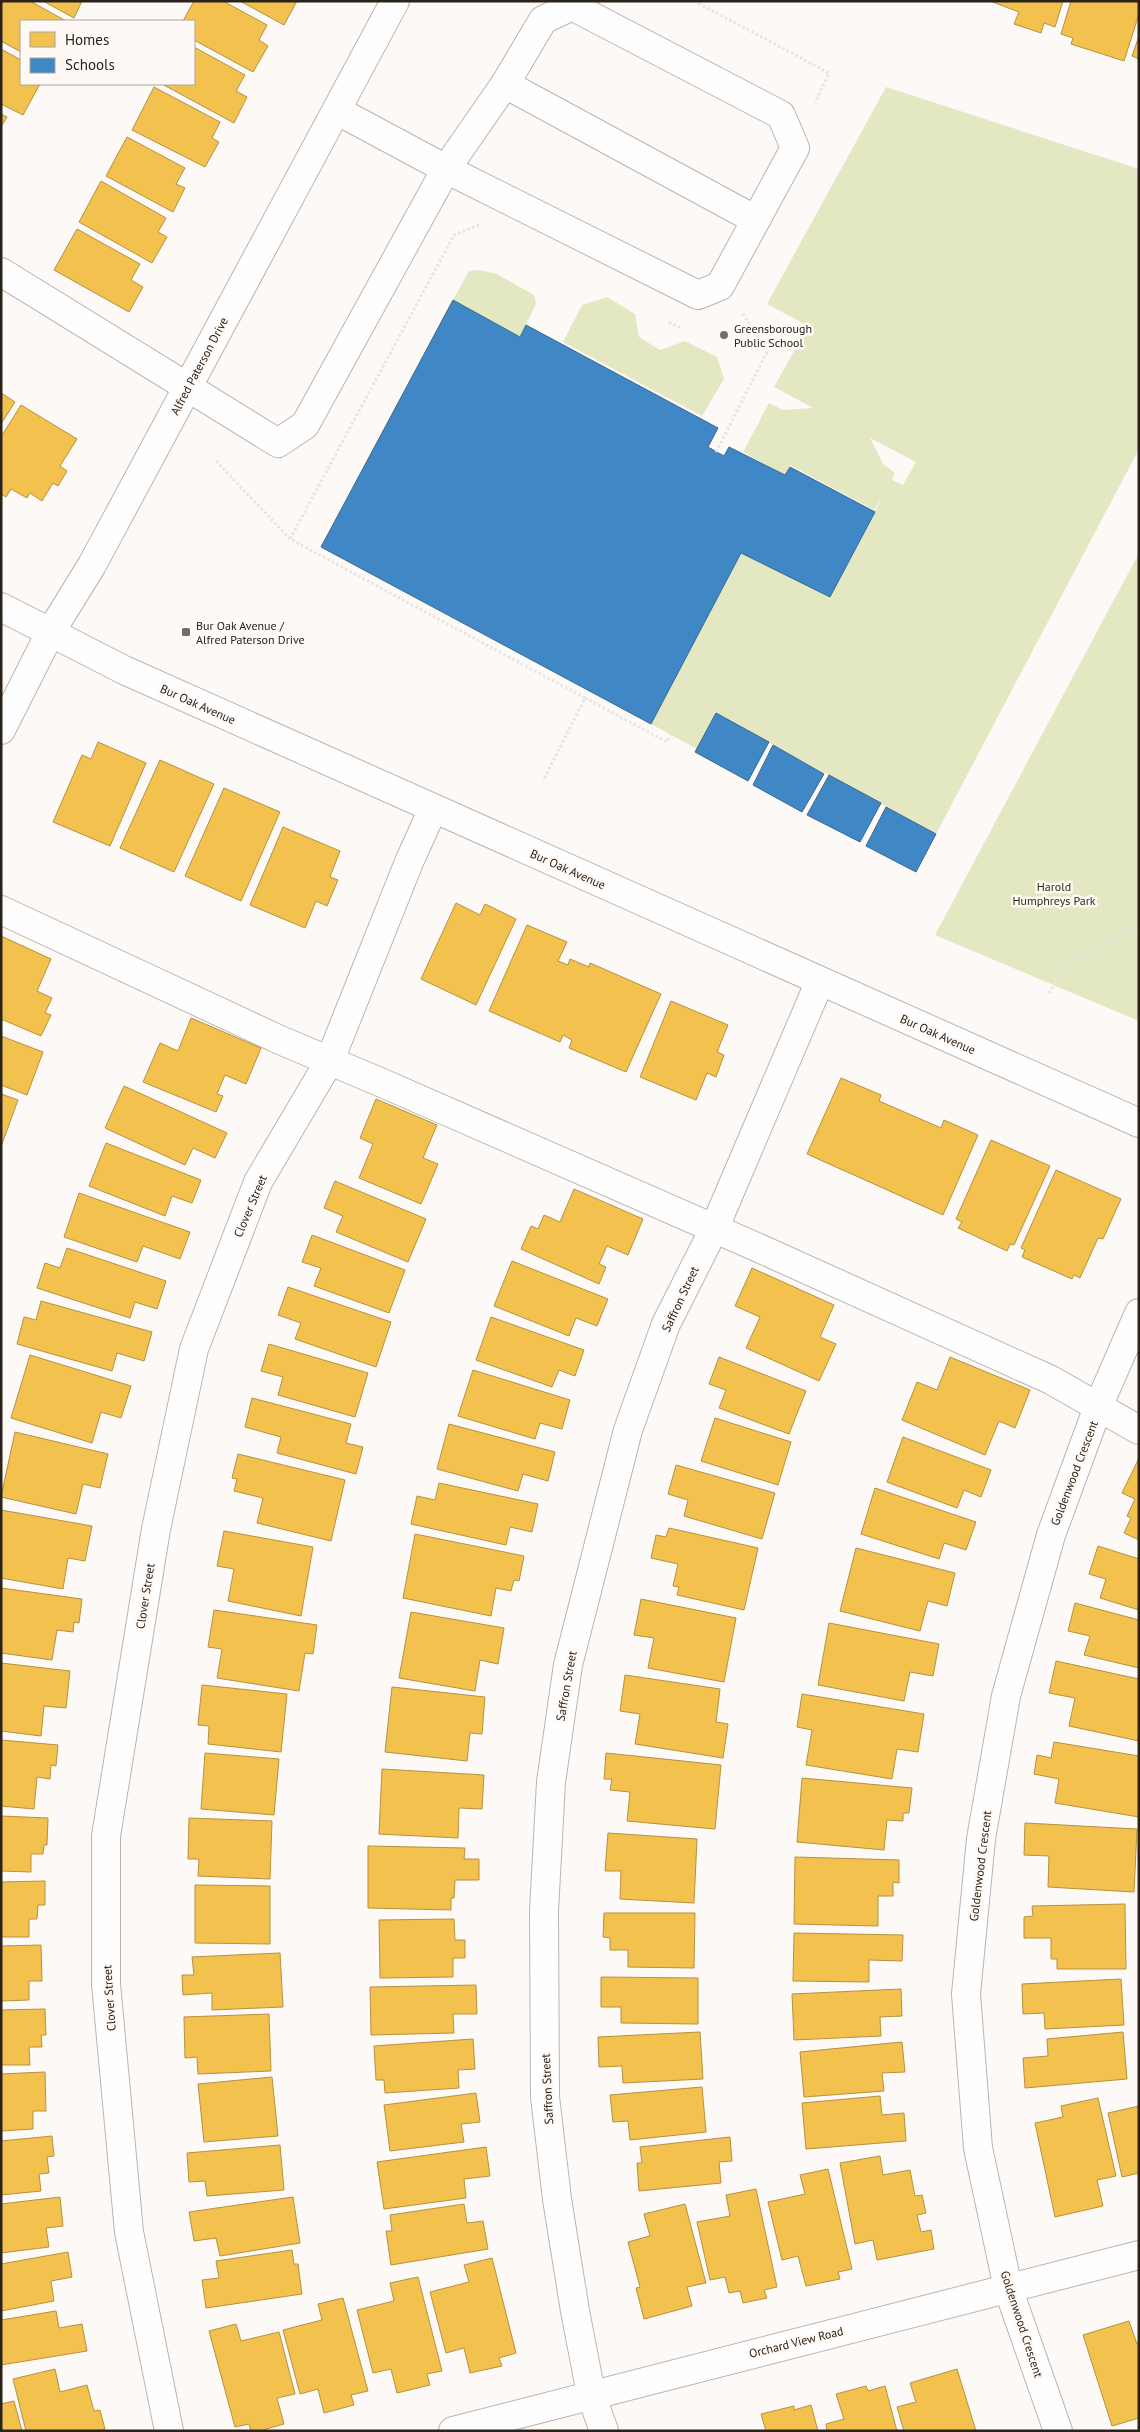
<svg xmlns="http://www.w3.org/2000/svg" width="1140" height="2432" font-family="'PT Sans',sans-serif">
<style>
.green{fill:#e3e8c2;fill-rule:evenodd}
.homes{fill:#f2c14e;stroke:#b6913f}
.schools{fill:#3f88c5;stroke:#396992}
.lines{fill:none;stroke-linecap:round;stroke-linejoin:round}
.minor-casing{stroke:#bbb5b1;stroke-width:30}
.path{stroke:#e7e5e4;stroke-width:3;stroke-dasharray:2.5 2.5;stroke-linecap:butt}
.minor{stroke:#fffefe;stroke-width:28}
.poi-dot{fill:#746d68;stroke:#fef9f5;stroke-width:2}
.labels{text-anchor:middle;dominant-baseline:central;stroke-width:5;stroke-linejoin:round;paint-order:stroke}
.poi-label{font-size:12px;fill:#2a221b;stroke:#fef9f5;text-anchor:start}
.street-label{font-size:12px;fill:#2a221b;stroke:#fef9f5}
.park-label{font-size:12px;fill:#2b3008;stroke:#fef9f5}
</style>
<rect width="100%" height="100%" fill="#fcf9f7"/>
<g class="green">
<path d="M886,87L1139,169V449L936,834L716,714L697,749L651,724L741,553L830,596L883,496L874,510L790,465L785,475L743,452L769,403L783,410L813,408L774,387L808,326L767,304ZM870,438L916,462L903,485L892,480L895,473L883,464Z"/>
<path d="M479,270L497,274L534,295L536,304L520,337L453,300L469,271Z"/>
<path d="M607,297L635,314L639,337L660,350L685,341L717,357L724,379L702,416L563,342L582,305Z"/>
<path d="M1139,553V1021L935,935Z"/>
</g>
<g class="homes">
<path d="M1,1H30L66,21H21V52L1,41Z"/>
<path d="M43,1H82L74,18Z"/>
<path d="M194,1H223L267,25L259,40L268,46L253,72L194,40V21H183Z"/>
<path d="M240,1H297L284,25Z"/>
<path d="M990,1H1063L1055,27L1044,23L1041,33L1014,24L1019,12Z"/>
<path d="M1071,1H1139V14L1124,61L1071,44L1073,38L1061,34Z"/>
<path d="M1139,36V59L1132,56Z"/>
<path d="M194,47L245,75L236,91L247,97L234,123L162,84H194Z"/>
<path d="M1,49L21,60V84H40L23,115L1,104Z"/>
<path d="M154,87L220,122L212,138L219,142L205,167L132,130Z"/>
<path d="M1,114L7,117L1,127Z"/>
<path d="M127,137L185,168L176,184L185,188L173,212L106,176Z"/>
<path d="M101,181L166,218L158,232L167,237L152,263L79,222Z"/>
<path d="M77,229L140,264L131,280L143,287L129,312L54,270Z"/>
<path d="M1,393L15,402L1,424Z"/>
<path d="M21,405L77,439L60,466L67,471L58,486L53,483L42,501L30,493L27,498L11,489L6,497L1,494V437Z"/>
<path d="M98,742L146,763L110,846L53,822L82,755L91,759Z"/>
<path d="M160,760L214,784L174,872L120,848Z"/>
<path d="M224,788L280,812L241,901L185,876Z"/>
<path d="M283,827L340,851L330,877L338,880L327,906L316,901L305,928L250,905Z"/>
<path d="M456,903L480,915L485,904L516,919L476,1005L421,979Z"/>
<path d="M527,925L567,942L558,961L568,965L570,959L589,967L590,963L661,994L626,1072L569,1048L572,1040L563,1035L560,1042L489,1011Z"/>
<path d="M1,936L51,959L37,991L52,998L45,1013L51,1015L41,1036L1,1019Z"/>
<path d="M671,1001L728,1025L717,1052L724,1055L716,1077L707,1073L696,1100L640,1077Z"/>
<path d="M191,1018L261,1048L246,1084L225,1075L217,1094L223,1096L216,1112L143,1082L160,1043L178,1051Z"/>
<path d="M1,1036L43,1052L27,1095L1,1085Z"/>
<path d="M841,1078L881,1095L879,1101L941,1128L944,1120L978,1135L943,1215L807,1154Z"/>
<path d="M124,1086L227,1133L215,1158L193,1148L185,1165L105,1128Z"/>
<path d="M1,1094L18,1100L2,1144H1Z"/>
<path d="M376,1099L437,1125L423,1158L438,1164L421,1204L359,1178L373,1144L360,1138Z"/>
<path d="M991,1140L1050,1166L1014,1245L1010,1244L1007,1251L958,1228L962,1222L956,1219Z"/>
<path d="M106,1143L201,1180L192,1203L172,1196L165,1216L89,1186Z"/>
<path d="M1056,1170L1121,1199L1103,1239L1098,1238L1080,1278L1074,1275L1072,1279L1022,1257L1025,1250L1021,1248Z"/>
<path d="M335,1181L426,1219L408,1262L336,1232L343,1216L324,1208Z"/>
<path d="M574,1189L643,1219L628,1255L607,1246L599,1264L606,1267L599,1284L521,1249L531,1226L538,1229L544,1215L560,1222Z"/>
<path d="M79,1193L190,1232L180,1259L143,1246L137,1262L64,1237Z"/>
<path d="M312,1235L405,1270L389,1313L314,1286L321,1268L302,1262Z"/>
<path d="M67,1248L166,1281L157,1309L135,1302L130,1318L37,1288L45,1263L60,1268Z"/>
<path d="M512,1261L608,1299L597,1326L576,1318L569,1336L494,1306Z"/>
<path d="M752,1268L834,1305L820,1337L836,1344L819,1381L746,1348L760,1317L735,1306Z"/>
<path d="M288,1287L391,1322L376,1367L295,1339L301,1323L278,1315Z"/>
<path d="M41,1301L152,1332L144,1361L117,1353L112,1371L17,1344L24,1317L36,1320Z"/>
<path d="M491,1317L584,1350L575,1376L559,1370L552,1387L476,1360Z"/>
<path d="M269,1344L368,1373L355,1417L278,1395L283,1377L261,1371Z"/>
<path d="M30,1355L131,1386L121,1418L101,1412L92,1443L11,1418Z"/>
<path d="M719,1357L806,1391L789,1434L719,1408L726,1390L709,1384Z"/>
<path d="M950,1357L1030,1390L1015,1428L999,1421L985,1455L902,1420L917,1382L937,1390Z"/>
<path d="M473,1370L570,1400L562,1429L540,1423L535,1439L458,1416Z"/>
<path d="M252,1398L351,1424L346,1443L363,1447L356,1474L277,1453L281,1437L245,1427Z"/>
<path d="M715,1418L791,1442L778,1485L701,1461Z"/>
<path d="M449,1424L555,1452L548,1481L523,1474L518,1491L437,1469Z"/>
<path d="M15,1432L108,1454L100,1488L83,1484L76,1514L1,1497Z"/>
<path d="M903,1437L991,1470L981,1497L964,1490L957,1508L887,1482Z"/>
<path d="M238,1454L345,1480L331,1541L257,1523L263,1498L234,1491L237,1479L232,1478Z"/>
<path d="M1139,1458V1540L1124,1533L1131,1518L1127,1516L1135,1499L1122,1493Z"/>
<path d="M676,1465L775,1493L762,1539L684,1516L688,1500L668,1494Z"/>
<path d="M439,1483L538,1504L532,1532L510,1527L506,1545L411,1524L417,1496L435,1500Z"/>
<path d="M875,1488L976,1522L966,1550L944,1543L939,1559L861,1534Z"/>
<path d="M1,1510L92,1526L85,1561L68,1558L63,1589L1,1578Z"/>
<path d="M669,1528L758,1548L744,1610L677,1595L679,1587L673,1586L678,1564L651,1558L656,1535L666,1537Z"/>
<path d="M224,1531L313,1547L301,1616L228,1601L234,1569L217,1566Z"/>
<path d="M415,1534L524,1556L519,1581L514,1580L511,1591L496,1588L491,1616L403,1598Z"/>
<path d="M1098,1546L1139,1559V1610L1100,1598L1106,1579L1089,1574Z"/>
<path d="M856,1548L955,1573L947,1606L928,1601L920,1631L840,1611Z"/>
<path d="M1,1588L82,1599L79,1623L74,1622L73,1632L57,1630L52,1660L1,1653Z"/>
<path d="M641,1599L736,1618L724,1682L648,1668L654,1638L634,1635Z"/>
<path d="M1075,1603L1139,1620V1668L1084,1655L1090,1636L1068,1631Z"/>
<path d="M214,1610L317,1625L313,1654L305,1653L299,1691L217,1678L222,1649L208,1647Z"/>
<path d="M411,1612L504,1628L498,1664L480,1660L475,1691L399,1678Z"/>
<path d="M829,1623L939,1644L933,1676L910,1672L904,1701L818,1685Z"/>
<path d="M1056,1661L1139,1679V1741L1069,1726L1075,1698L1049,1693Z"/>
<path d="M1,1663L70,1671L66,1708L44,1706L41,1736L1,1731Z"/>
<path d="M625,1675L720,1689L716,1722L728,1724L723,1758L635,1744L640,1714L620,1711Z"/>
<path d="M202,1685L287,1694L281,1752L208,1744L209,1726L198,1725Z"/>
<path d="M392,1687L485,1697L482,1734L470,1733L467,1761L385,1752Z"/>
<path d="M802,1694L924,1714L918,1752L897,1749L892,1779L806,1765L812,1730L797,1727Z"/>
<path d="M1,1740L58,1745L56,1766L51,1765L50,1779L37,1777L34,1809L1,1806Z"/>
<path d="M1054,1742L1139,1756V1817L1055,1803L1059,1779L1034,1774L1037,1755L1051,1758Z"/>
<path d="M205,1753L279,1759L274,1815L201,1809Z"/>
<path d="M606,1753L721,1765L715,1829L627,1821L630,1792L610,1790L612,1779H604Z"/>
<path d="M382,1769L484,1775L482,1809L459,1808L458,1838L379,1834Z"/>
<path d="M802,1778L912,1788L909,1813H903V1821L887,1820L884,1850L797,1842Z"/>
<path d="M1,1816L48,1818L47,1845H44L43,1854H31V1872L1,1871Z"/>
<path d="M189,1818L272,1821L270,1879L198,1876L199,1859H188Z"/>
<path d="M1025,1823L1137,1829L1134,1892L1048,1887L1049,1856L1024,1855Z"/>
<path d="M608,1833L697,1839L694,1903L620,1899L621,1871H605Z"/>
<path d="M368,1846L465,1848L464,1859H479V1880H455L454,1898H451V1910L368,1908Z"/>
<path d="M795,1857L899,1860V1883L893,1882V1896H878V1926L794,1924Z"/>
<path d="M45,1881V1905H38L37,1919H29V1937H1V1882Z"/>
<path d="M195,1885L270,1886V1944L195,1943Z"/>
<path d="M1125,1904L1126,1969H1057V1959H1051V1938H1024V1917L1033,1916L1032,1906Z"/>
<path d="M604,1913H695L694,1968L628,1967V1950H610V1938L603,1937Z"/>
<path d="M454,1919L455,1940H465V1958H453V1977L380,1978L379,1920Z"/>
<path d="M794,1933L903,1935L902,1961L869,1960V1982L793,1981Z"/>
<path d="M41,1945L42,1981H29V2000L1,2001V1946Z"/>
<path d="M280,1953L283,2007L212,2010V1993L183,1995L182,1975H194L192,1957Z"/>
<path d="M601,1977L698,1978V2024L621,2023V2007H601Z"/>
<path d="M1121,1979L1124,2025L1045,2029L1044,2013L1023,2014L1022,1984Z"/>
<path d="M476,1985L477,2014H453L454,2033L371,2035L370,1987Z"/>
<path d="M901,1989L902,2016L880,2017L881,2036L794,2040L792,1994Z"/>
<path d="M45,2009L46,2035H41L42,2047H29L30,2065H1V2010Z"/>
<path d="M269,2014L271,2071L198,2074L197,2057L185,2058L184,2017Z"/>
<path d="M700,2032L703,2079L623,2083L622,2066L599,2067L598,2037Z"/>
<path d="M1123,2032L1127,2079L1025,2088L1023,2058L1048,2056L1047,2039Z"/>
<path d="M473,2039L475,2069L458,2070L459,2088L385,2093L384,2080H376L374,2046Z"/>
<path d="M902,2042L905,2072L882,2073L884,2091L804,2097L800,2052Z"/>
<path d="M45,2072L46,2111H33V2129L1,2131V2074Z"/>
<path d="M272,2077L278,2136L204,2142L198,2084Z"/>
<path d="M702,2087L706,2132L630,2140L628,2121L613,2122L610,2095Z"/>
<path d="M476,2093L480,2122L461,2124L464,2142L390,2151L384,2105Z"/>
<path d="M880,2096L882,2115L904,2113L906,2141L806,2149L802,2103Z"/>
<path d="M1098,2098L1116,2176L1097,2180L1103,2206L1055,2217L1035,2123L1063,2117L1061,2106Z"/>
<path d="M1139,2106V2173L1122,2177L1108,2113Z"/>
<path d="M52,2136L54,2156L47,2157L49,2173L39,2174L41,2191L1,2195V2141Z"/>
<path d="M730,2137L732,2161L719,2162L721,2183L639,2191L637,2163H642L640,2147Z"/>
<path d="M280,2145L284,2190L207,2196L205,2181L189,2182L187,2153Z"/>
<path d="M486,2147L490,2176L464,2179L466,2198L384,2209L377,2162Z"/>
<path d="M880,2156L883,2175L910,2170L915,2196L922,2195L926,2213L917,2215L921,2232L931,2230L934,2249L877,2260L873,2240L855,2244L840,2163Z"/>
<path d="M828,2169L852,2269L838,2272L840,2279L806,2286L798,2256L782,2260L768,2202L805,2194L800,2175Z"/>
<path d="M756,2189L777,2287L764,2290L767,2298L743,2303L740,2291L729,2293L725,2277L710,2280L697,2222L730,2216L726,2195Z"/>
<path d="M60,2197L63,2226L46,2228L49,2247L1,2253V2204Z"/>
<path d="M293,2197L300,2243L220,2256L216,2238L194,2241L189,2212Z"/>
<path d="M464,2204L467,2223L483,2221L488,2249L391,2265L386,2231H392L390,2215Z"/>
<path d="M685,2204L706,2283L687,2287L692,2306L644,2319L636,2288L640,2287L628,2242L650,2236L644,2214Z"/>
<path d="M292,2250L294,2264H298L302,2294L206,2308L202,2280L219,2278L216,2261Z"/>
<path d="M68,2252L72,2277L51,2281L54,2301L1,2311V2264Z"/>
<path d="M492,2258L516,2353L499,2358L502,2366L470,2373L464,2348L446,2353L430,2292L469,2282L464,2265Z"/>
<path d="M418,2277L442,2371L427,2374L430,2385L397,2393L391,2369L373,2373L357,2310L394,2301L390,2283Z"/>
<path d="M343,2298L368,2391L351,2395L354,2405L324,2413L318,2389L300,2394L283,2330L322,2320L318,2304Z"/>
<path d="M56,2311L59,2328L82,2324L87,2351L1,2365V2320Z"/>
<path d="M1129,2321L1137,2344L1139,2343V2418L1112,2426L1083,2335Z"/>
<path d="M236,2324L241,2341L279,2332L295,2394L277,2398L284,2424L259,2431H251L249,2424L235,2427L209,2331Z"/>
<path d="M55,2369L60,2392L87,2385L94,2411L100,2410L105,2429L99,2431H26L13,2379Z"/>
<path d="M957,2369L976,2431H904L897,2407L916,2402L910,2383Z"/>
<path d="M866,2386L868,2391L885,2386L897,2431H827L826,2424L844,2419L836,2394Z"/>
<path d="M14,2401L22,2431H1V2404Z"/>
<path d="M811,2405L818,2431H766L761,2414L794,2406V2410Z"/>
</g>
<g class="schools">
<path d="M453,300L520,337L526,325L718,428L708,447L724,456L729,447L785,475L790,467L875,512L830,597L741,553L651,724L321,547Z"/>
<path d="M716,713L769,742L748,781L695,752Z"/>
<path d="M773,745L824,774L802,812L753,785Z"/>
<path d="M829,775L881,803L860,842L807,815Z"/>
<path d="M886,807L936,834L916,872L866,846Z"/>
</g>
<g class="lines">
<defs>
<g id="minor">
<path d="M505,84L756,220"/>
<path d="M1,272L278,443L305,425L446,169L505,84L543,20L572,6L781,115L795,148L720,286L698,295L446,169L338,111"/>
<path d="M1,607L124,670L1139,1123"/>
<path d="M1,730L50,633L92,565L395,1"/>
<path d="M1,910L280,1040L380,1082L761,1249L1051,1380L1139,1430"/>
<path d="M169,2431L129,2232L106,1984V1836L156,1529L194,1349L258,1182L330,1060L409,862L433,809"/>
<path d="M453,2431L1139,2255"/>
<path d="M604,2431L591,2394L575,2311L557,2199L545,2097L544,1911L551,1782L568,1665L628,1430L666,1324L714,1229L820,981"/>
<path d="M1058,2431L1008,2288L978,2148L966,1994L981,1839L1006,1696L1051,1535L1098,1407L1139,1313"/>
</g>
</defs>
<use href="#minor" class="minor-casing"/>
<g class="path">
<path d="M694,1L829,73L815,103"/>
<path d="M669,322L678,327L682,326"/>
<path d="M716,452L767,352L742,312"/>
<path d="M216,461L290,539L585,698L543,781"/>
<path d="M290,539L454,235L479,225"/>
<path d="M585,698L667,742L671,734"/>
<path d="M1049,993L1069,961L1133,930H1139"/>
</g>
<use href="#minor" class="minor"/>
</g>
<g class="poi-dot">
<circle cx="724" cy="335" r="5"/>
<rect x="181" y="627" width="10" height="10" rx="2.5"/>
</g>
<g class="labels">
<g class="poi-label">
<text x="734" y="328">Greensborough<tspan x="734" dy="14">Public School</tspan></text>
<text x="196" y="625">Bur Oak Avenue /<tspan x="196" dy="14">Alfred Paterson Drive</tspan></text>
</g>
<g class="street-label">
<text transform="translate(199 366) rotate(-62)">Alfred Paterson Drive</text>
<text transform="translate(198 704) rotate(24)">Bur Oak Avenue</text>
<text transform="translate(568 869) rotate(24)">Bur Oak Avenue</text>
<text transform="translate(938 1034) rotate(24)">Bur Oak Avenue</text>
<text transform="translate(250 1206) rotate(-67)">Clover Street</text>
<text transform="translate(680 1299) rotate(-65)">Saffron Street</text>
<text transform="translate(1074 1473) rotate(-69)">Goldenwood Crescent</text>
<text transform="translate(145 1596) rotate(-81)">Clover Street</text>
<text transform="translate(566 1686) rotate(-80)">Saffron Street</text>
<text transform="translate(980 1866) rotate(-83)">Goldenwood Crescent</text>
<text transform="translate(109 1998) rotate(-94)">Clover Street</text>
<text transform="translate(547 2089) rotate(-93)">Saffron Street</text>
<text transform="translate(1022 2324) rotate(72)">Goldenwood Crescent</text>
<text transform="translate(796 2342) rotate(-14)">Orchard View Road</text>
</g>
<g class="park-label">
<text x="1054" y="886">Harold<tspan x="1054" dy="14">Humphreys Park</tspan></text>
</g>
</g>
<rect width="1140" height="2432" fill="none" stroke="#2a221b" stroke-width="5"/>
<rect x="20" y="20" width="175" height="65" fill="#fef9f5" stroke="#a9a39e"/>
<rect x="30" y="32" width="25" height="15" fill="#f2c14e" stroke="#a9a39e"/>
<text x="65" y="45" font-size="15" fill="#2a221b">Homes</text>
<rect x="30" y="58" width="25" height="15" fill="#3f88c5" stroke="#a9a39e"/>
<text x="65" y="70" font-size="15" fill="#2a221b">Schools</text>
</svg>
